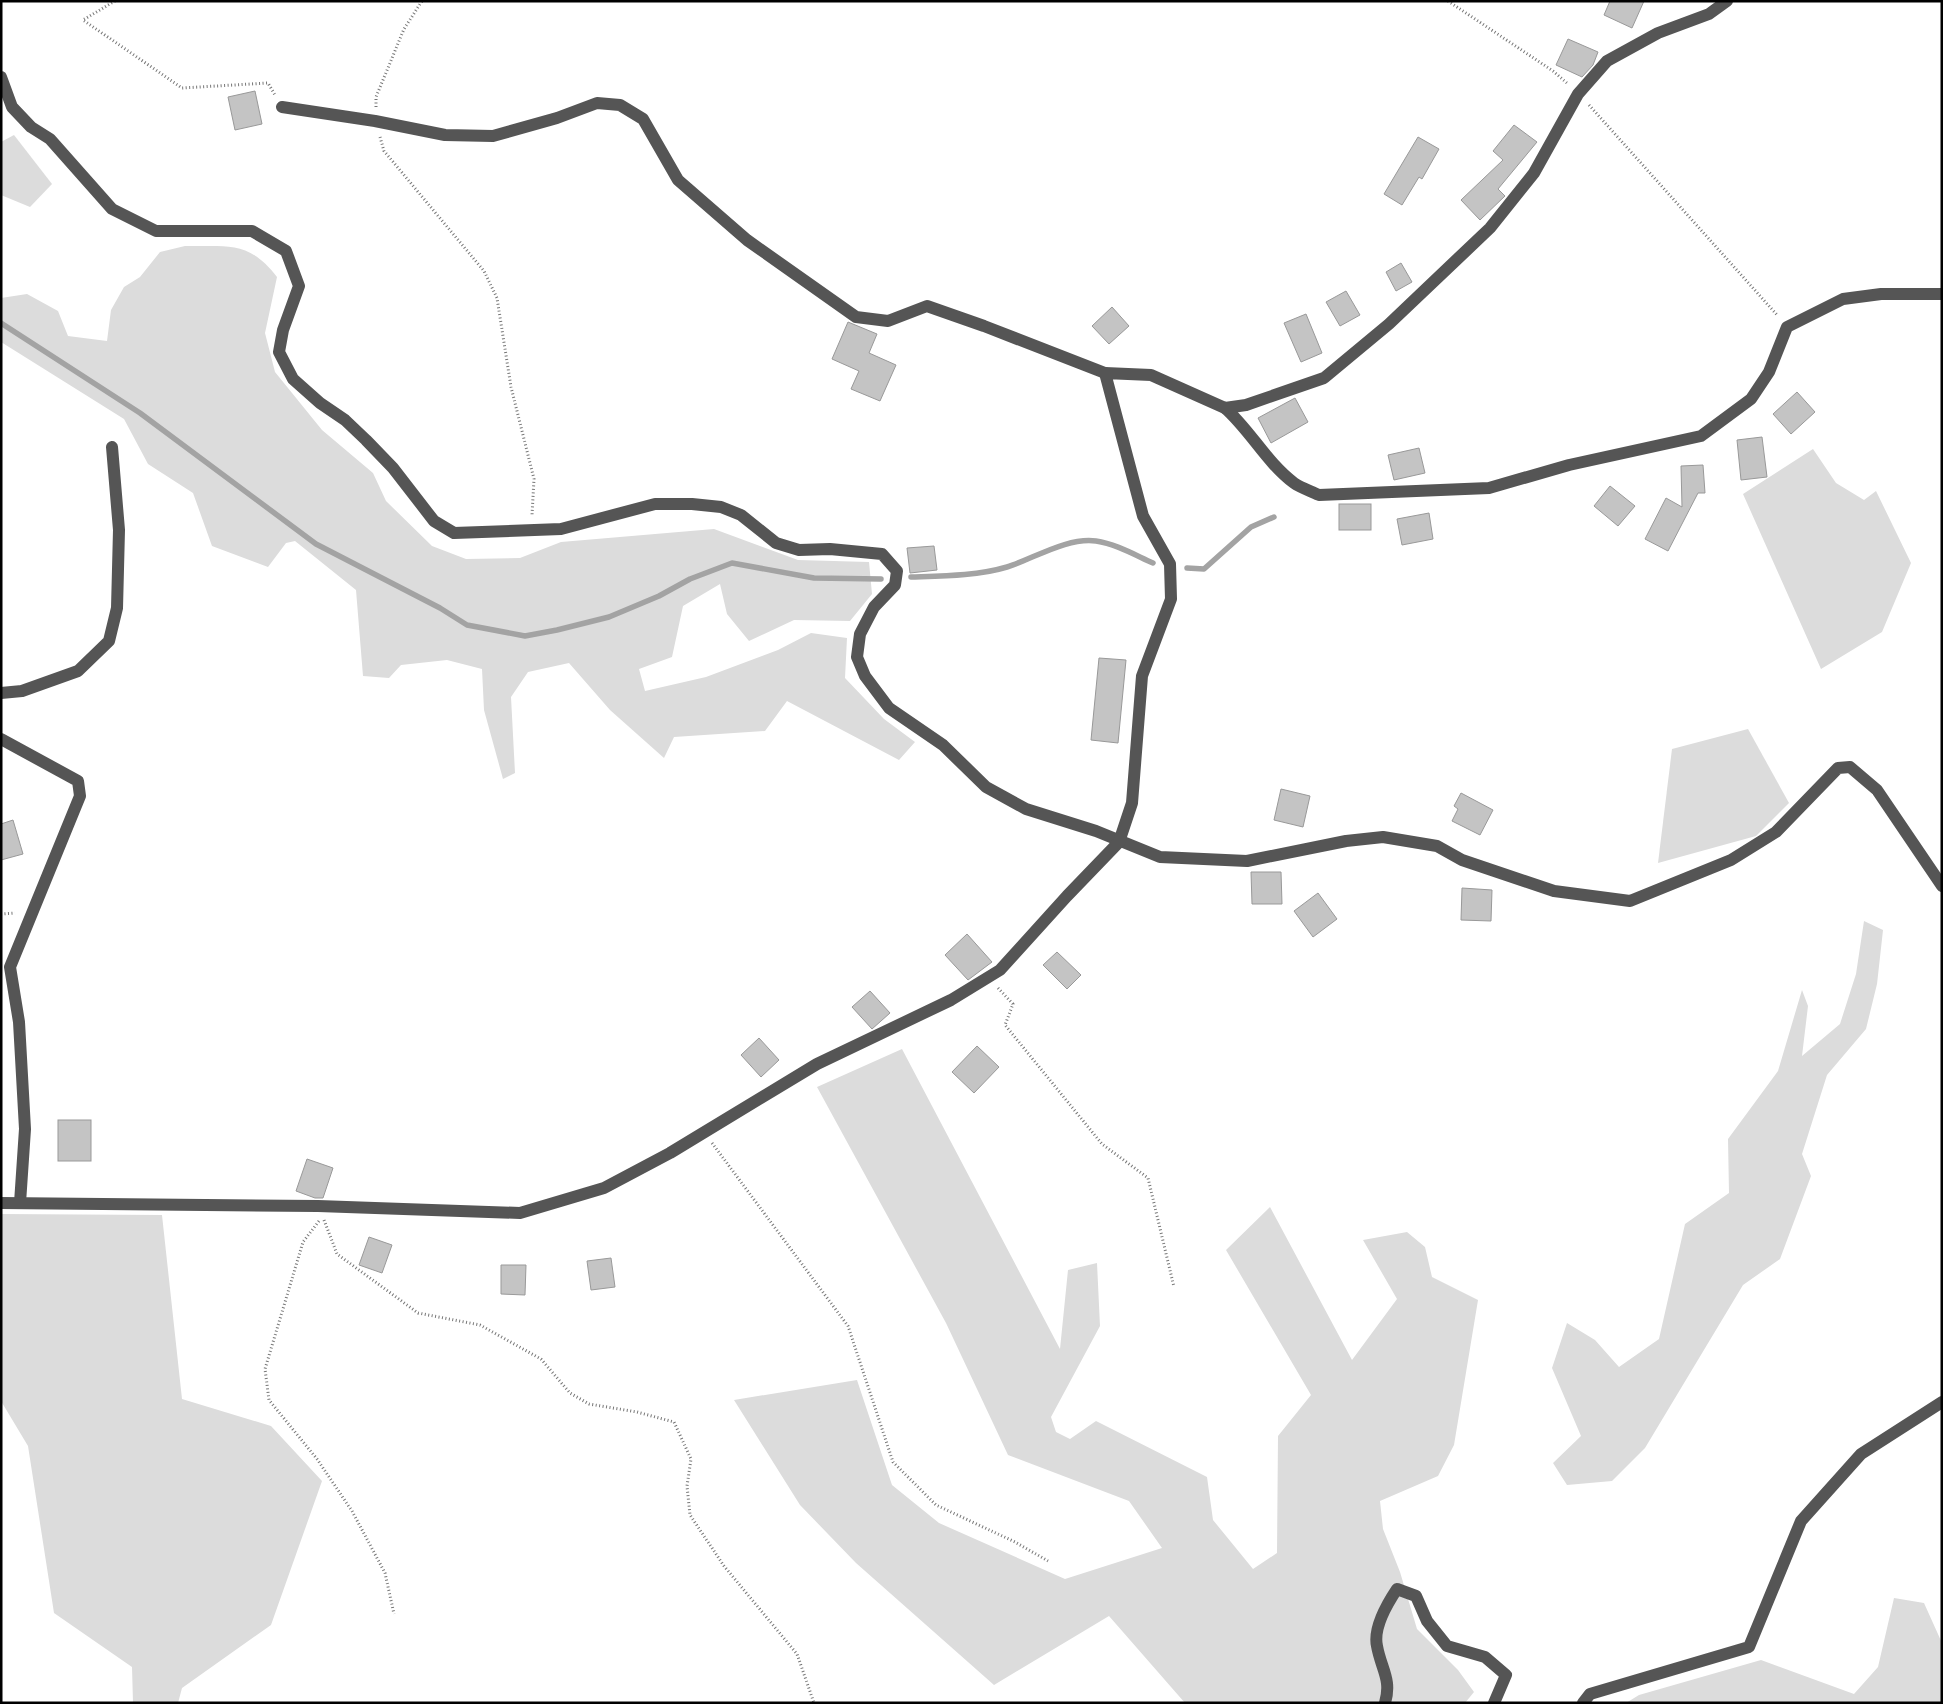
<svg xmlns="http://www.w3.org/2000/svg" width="1943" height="1704" font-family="Montserrat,sans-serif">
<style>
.green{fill:#dcdcdc}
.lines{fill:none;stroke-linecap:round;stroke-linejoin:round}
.stream{stroke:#a3a3a3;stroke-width:5.5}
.building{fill:#c4c4c4;stroke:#999}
.path{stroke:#777;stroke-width:3;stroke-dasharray:1 2.5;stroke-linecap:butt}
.minor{stroke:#555;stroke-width:12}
</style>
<rect width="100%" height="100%" fill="#fff"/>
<g class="green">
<path d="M14,135L52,184L30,207L1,195V142Z"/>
<path d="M185,246C227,247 249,240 277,277L265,333L275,372L322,430L373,473L386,501L432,546L466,559L520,558L561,542L714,529L798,560L869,562L872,594L850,621L794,620L749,641L727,614L720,584L683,606L672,657L639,669L645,691L706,677L778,650L811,633L847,638L845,678L884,719L915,742L899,760L787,701L765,731L674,737L664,758L610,710L569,663L528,672L511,697L515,773L503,779L484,710L482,669L447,660L401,665L389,678L363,676L356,590L295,541L286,543L268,567L212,546L193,493L148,464L124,419L1,342V298L27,294L58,311L68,336L107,341L111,310L124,287L140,277L160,252Z"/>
<path d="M1813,449L1836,483L1864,500L1876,491L1911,563L1882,632L1821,669L1743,494Z"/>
<path d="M1748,729L1789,803L1756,836L1658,863L1672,749Z"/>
<path d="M1864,921L1883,930L1877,984L1866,1029L1827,1075L1802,1154L1811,1176L1780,1259L1743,1285L1645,1448L1612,1481L1567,1485L1553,1463L1581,1436L1552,1368L1567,1323L1595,1340L1619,1367L1659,1339L1685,1224L1729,1193L1728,1139L1778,1071L1802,990L1808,1006L1802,1056L1840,1024L1856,974Z"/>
<path d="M902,1049L1060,1349L1068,1270L1097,1263L1100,1326L1051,1417L1056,1432L1070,1439L1096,1421L1207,1477L1213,1520L1253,1569L1277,1553L1278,1436L1311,1395L1226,1250L1270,1207L1352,1360L1397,1299L1363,1240L1407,1232L1425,1247L1432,1277L1478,1300L1454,1445L1438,1476L1380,1501L1383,1529L1400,1572L1417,1629L1458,1670L1474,1692L1465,1703H1185L1109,1616L994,1685L856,1563L800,1505L734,1400L857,1380L892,1485L939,1523L1065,1579L1162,1548L1129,1501L1008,1455L946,1323L817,1087Z"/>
<path d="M1,1214L162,1215L182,1399L271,1426L322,1481L271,1625L182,1688L178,1703H133L132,1667L54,1613L28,1446L1,1401Z"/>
<path d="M1894,1598L1924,1603L1942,1643V1703H1626L1639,1695L1761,1660L1854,1694L1878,1667Z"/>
</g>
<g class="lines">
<g class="stream">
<path d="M1,323L140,413L316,544L440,608L467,625L525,636L557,630L609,617L659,596L690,579L732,563L814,578L881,579"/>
<path d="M1187,568L1204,569L1251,527L1274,517"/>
<path d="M911,577C943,576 977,576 1007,567C1033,559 1067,537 1096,541C1116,544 1135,555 1153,563"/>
</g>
</g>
<g class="building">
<path d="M1610,1H1644L1632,28L1604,15Z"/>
<path d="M1568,39L1598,52L1593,65L1582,77L1556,65Z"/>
<path d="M255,91L262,124L235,130L228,97Z"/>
<path d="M1514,125L1537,142L1498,189L1505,196L1480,220L1461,200L1503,160L1493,151Z"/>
<path d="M1418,137L1439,149L1422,179L1419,177L1402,205L1384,194Z"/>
<path d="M1401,263L1412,282L1396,291L1386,272Z"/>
<path d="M1346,291L1360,315L1340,326L1326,302Z"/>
<path d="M1112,307L1129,326L1109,344L1092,326Z"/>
<path d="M1306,314L1322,353L1301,362L1284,323Z"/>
<path d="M848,322L877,334L869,353L896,365L880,401L851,389L859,371L832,359Z"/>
<path d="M1797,392L1815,412L1791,434L1773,414Z"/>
<path d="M1295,398L1308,422L1271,443L1258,418Z"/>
<path d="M1762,437L1767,477L1741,480L1737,440Z"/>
<path d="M1419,448L1425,473L1394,480L1388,455Z"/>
<path d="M1703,465L1705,493H1698L1668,551L1645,539L1666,498L1682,507L1681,466Z"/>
<path d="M1610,486L1635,506L1618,526L1594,506Z"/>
<rect x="1339" y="504" width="32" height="26"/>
<path d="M1429,513L1433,539L1402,545L1397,519Z"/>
<path d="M934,546L937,570L910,573L907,548Z"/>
<path d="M1099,658L1126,660L1118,743L1091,740Z"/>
<path d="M1281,789L1310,796L1303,827L1274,820Z"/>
<path d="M1461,793L1493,810L1480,835L1452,821L1458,809L1454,806Z"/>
<path d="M13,820L23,854L1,860V824Z"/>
<path d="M1251,872H1281L1282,904H1252Z"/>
<path d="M1462,888L1492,890L1491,921L1461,920Z"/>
<path d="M1318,893L1337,919L1313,937L1294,911Z"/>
<path d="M967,934L992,962L968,980L945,955Z"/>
<path d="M1057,952L1081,975L1067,989L1043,965Z"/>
<path d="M870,991L890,1013L872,1029L852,1007Z"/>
<path d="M759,1038L779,1060L761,1077L741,1055Z"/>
<path d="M977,1046L999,1067L974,1093L952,1072Z"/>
<rect x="58" y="1120" width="33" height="41"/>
<path d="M307,1159L333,1168L323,1198H315L296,1191Z"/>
<path d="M369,1237L392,1245L382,1273L359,1265Z"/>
<path d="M611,1258L615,1287L591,1290L587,1261Z"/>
<path d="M501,1265H526L525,1295L501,1294Z"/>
</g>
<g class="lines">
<g class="path">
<path d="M115,1L83,20L182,88L268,83L275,95"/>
<path d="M1448,1L1553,71L1568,84"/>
<path d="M1589,105L1778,316"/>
<path d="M376,107V97L404,29L422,1"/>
<path d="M380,137L384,151L484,271L497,298L511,387L534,479L532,515"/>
<path d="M1,914L15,913"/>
<path d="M998,988L1013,1004L1005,1025L1102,1144L1148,1178L1174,1287"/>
<path d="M712,1143L848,1326L893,1462L936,1505L1015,1542L1048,1561"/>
<path d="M324,1220L337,1254L418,1313L480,1325L541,1359L570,1393L589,1404L637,1412L674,1422L691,1459L687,1486L690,1515L724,1566L797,1654L814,1703"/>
<path d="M319,1221L303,1242L265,1369L269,1400L317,1459L352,1511L385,1573L394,1614"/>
</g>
<g class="minor">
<path d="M1,77L12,107L31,127L50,139L112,209L156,231H252L286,251L299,286L283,330L279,352L293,379L320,403L345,420L366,440L393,468L434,521L454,533L561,529L655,504H692L721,507L741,515L776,543L799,550L830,549L882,554L897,571L895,585L874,607L860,634L857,657L865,676L889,708L943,745L986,787L1026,809L1096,831L1160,857L1247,861L1346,841L1383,837L1437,846L1462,860L1554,891L1630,901L1731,860L1776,832L1838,768L1850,767L1877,790L1942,886"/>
<path d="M282,107L375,121L445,135L493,136L557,118L597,103L620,105L643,119L678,180L747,240L856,317L888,321L927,306L984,326L1105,373"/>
<path d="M1225,408C1250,430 1267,463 1294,483C1301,488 1311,491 1319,495L1489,488L1569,465L1701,436L1751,399L1769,372L1787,327L1843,299L1881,294H1942"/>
<path d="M1,693L22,691L78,671L109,641L117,608L119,530L112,447"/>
<path d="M1,739L78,781L80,796L10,967L19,1022L25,1129L20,1203"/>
<path d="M1,1203L318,1206L520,1213L604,1188L670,1153L817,1064L951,1000L1000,970L1067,896L1119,842L1132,803L1142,676L1171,599L1170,564L1143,516L1105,373L1151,375L1225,408L1246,405L1324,378L1389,324L1490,228L1534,173L1578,94L1607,61L1658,33L1709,14L1727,1"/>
<path d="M1385,1703C1392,1679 1381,1669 1377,1646C1373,1628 1387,1604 1397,1589L1416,1596L1427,1621L1447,1646L1485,1657L1506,1675L1494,1703"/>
<path d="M1583,1703L1590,1694L1749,1647L1801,1521L1861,1454L1942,1402"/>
</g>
</g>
<rect width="1943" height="1704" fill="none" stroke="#000000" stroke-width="5"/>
</svg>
